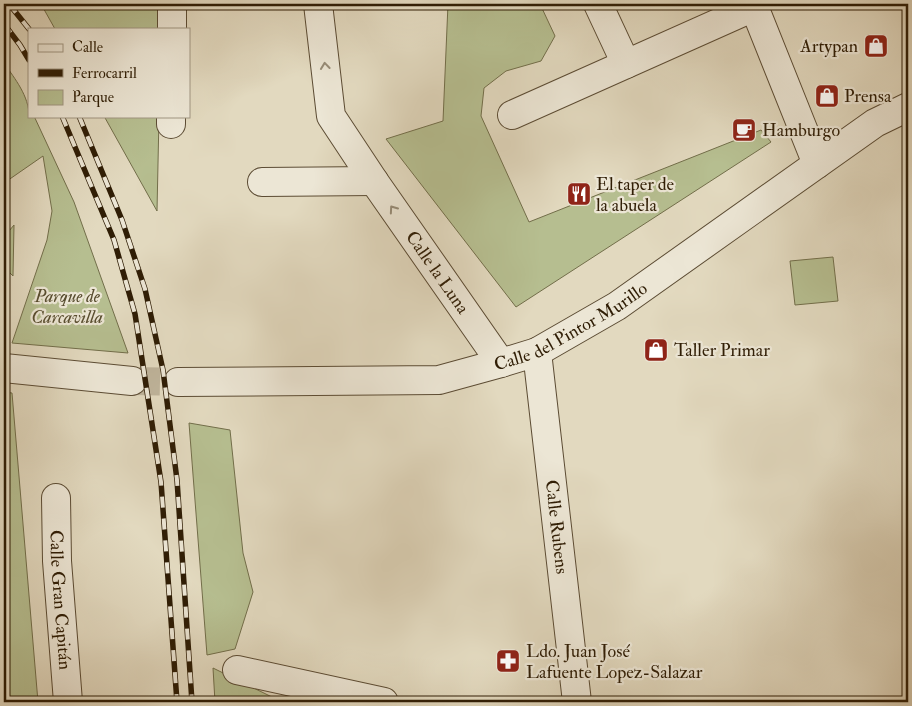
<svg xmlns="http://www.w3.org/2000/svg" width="912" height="706" font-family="'IM FELL Double Pica',serif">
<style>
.green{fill:#b6be90;stroke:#726e4a}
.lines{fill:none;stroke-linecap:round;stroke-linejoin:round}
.minor-tunnel{stroke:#beb39a;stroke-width:28;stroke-dasharray:28 14;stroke-linecap:butt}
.minor-casing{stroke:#5c4c34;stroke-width:30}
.minor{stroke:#ece6d5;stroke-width:28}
.rail-casing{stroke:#2f1d05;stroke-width:5.5}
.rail{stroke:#ece6d5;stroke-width:4;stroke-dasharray:11;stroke-linecap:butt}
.oneway{stroke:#978c77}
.labels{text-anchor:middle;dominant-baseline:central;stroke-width:4.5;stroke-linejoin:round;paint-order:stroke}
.poi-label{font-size:18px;fill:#2f1d05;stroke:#ece6d5;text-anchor:start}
.street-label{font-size:18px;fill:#2f1d05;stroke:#ece6d5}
.park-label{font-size:18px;font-style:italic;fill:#584d2f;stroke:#ece6d5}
</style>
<rect width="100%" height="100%" fill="#e2d9bf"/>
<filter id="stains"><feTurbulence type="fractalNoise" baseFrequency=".004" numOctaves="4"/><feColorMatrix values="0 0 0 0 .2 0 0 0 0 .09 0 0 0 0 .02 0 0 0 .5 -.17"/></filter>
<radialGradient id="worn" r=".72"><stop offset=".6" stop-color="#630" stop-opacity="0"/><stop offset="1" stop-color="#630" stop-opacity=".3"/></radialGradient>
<g class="green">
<path d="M41,4H161L160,29H55Z"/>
<path d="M448,4H540L555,36L541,61L506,71L484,88L481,116L529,222L761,130L771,142L516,307L386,139L443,121Z"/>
<path d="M4,63C15,79 29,96 29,116H34L74,202L128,353L12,343L47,240L52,211L43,156L4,183Z"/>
<path d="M104,116H159L157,211Z"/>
<path d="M14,225L13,276L4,267V237Z"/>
<path d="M833,257L838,301L795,305L790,261Z"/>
<path d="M4,392L12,393L38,702H4Z"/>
<path d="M189,423L230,430L243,553L253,592L235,649L207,655Z"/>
<path d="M213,668L276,699V702H215Z"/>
</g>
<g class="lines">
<path class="minor-tunnel" d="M132,381L178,382"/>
<defs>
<g id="minor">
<path id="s1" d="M318,4L331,116L374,181L501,363"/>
<path d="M598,4L626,64"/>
<path d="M753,4L817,164"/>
<path d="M172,29V4"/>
<path d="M512,115L754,7"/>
<path d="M171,124V116"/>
<path d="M262,182L374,181"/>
<path id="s2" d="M537,352L577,702"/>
<path d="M4,368L132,381"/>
<path id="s3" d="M178,382L439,380L501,363L537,352L617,306L875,123L908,107"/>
<path id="s4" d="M56,498L57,561L68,702"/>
<path d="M237,670L384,702"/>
</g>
</defs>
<use href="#minor" class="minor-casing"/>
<use href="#minor" class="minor"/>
<defs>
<g id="rail">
<path d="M9,4L29,29"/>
<path d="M4,24L20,45L29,60"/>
<path d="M62,116L114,240L135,314L161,482L177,702"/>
<path d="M79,116L122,220L145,289L163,370L177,480L192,702"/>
</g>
</defs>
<use href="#rail" class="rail-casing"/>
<use href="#rail" class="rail"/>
</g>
<defs><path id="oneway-chevron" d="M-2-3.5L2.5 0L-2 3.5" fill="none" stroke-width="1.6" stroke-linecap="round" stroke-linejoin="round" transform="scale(1.25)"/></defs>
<g class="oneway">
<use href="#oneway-chevron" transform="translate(325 66) rotate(-96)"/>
<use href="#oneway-chevron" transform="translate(393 209) rotate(-125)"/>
</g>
<defs>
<symbol id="shop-square" viewBox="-11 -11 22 22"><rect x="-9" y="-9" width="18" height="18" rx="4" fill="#8f2418" stroke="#ece6d5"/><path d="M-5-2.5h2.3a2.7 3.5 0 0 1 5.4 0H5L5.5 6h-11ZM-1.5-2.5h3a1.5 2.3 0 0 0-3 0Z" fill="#fff"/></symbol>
<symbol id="cafe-square" viewBox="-11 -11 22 22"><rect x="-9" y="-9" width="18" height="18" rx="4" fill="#8f2418" stroke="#ece6d5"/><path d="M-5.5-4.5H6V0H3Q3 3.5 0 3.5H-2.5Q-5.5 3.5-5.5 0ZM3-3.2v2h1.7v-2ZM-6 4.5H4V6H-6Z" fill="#fff"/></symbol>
<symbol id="restaurant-square" viewBox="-11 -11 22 22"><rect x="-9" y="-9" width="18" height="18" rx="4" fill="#8f2418" stroke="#ece6d5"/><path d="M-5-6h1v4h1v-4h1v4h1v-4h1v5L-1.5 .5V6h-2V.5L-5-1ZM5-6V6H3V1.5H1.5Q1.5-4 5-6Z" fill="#fff"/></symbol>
<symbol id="pharmacy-square" viewBox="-11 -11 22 22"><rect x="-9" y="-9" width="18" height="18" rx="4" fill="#8f2418" stroke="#ece6d5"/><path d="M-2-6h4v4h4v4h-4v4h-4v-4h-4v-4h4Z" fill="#fff"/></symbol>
</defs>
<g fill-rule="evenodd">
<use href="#shop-square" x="862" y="32" width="28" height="28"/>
<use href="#shop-square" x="813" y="82" width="28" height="28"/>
<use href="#cafe-square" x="730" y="116" width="28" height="28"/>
<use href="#restaurant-square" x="565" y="180" width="28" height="28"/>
<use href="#shop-square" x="642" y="336" width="28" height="28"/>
<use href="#pharmacy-square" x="494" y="647" width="28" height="28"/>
</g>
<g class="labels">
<g class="poi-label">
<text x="858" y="46" text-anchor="end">Artypan</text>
<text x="844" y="96">Prensa</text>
<text x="762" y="130">Hamburgo</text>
<text x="596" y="184">El taper de<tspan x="596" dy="21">la abuela</tspan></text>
<text x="674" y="350">Taller Primar</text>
<text x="526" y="651">Ldo. Juan José<tspan x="526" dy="21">Lafuente Lopez-Salazar</tspan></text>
</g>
<g class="street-label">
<text stroke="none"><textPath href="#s1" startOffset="302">Calle la Luna</textPath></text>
<text stroke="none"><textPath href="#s3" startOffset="404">Calle del Pintor Murillo</textPath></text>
<text stroke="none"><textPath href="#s2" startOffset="176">Calle Rubens</textPath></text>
<text stroke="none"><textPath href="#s4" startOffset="102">Calle Gran Capitán</textPath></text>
</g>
<g class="park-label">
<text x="67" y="296">Parque de<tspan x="67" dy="21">Carcavilla</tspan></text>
</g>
</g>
<rect width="912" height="706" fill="none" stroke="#e2d9bf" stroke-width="20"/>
<rect x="5" y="5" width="902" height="696" fill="none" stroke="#2f1d05" stroke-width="2.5"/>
<rect x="10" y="10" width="892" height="686" fill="none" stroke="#2f1d05"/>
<rect x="28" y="28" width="162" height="90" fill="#ece6d5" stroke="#a09682"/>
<rect x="38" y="44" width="25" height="8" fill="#ece6d5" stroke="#a09682"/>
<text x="72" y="52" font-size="15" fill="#2f1d05">Calle</text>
<rect x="38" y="69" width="25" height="8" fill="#2f1d05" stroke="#a09682"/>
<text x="72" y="78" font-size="15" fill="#2f1d05">Ferrocarril</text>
<rect x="38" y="90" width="25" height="15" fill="#b6be90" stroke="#a09682"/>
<text x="72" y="102" font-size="15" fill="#2f1d05">Parque</text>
<rect width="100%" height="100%" filter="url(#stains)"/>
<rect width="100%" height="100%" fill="url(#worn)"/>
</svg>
